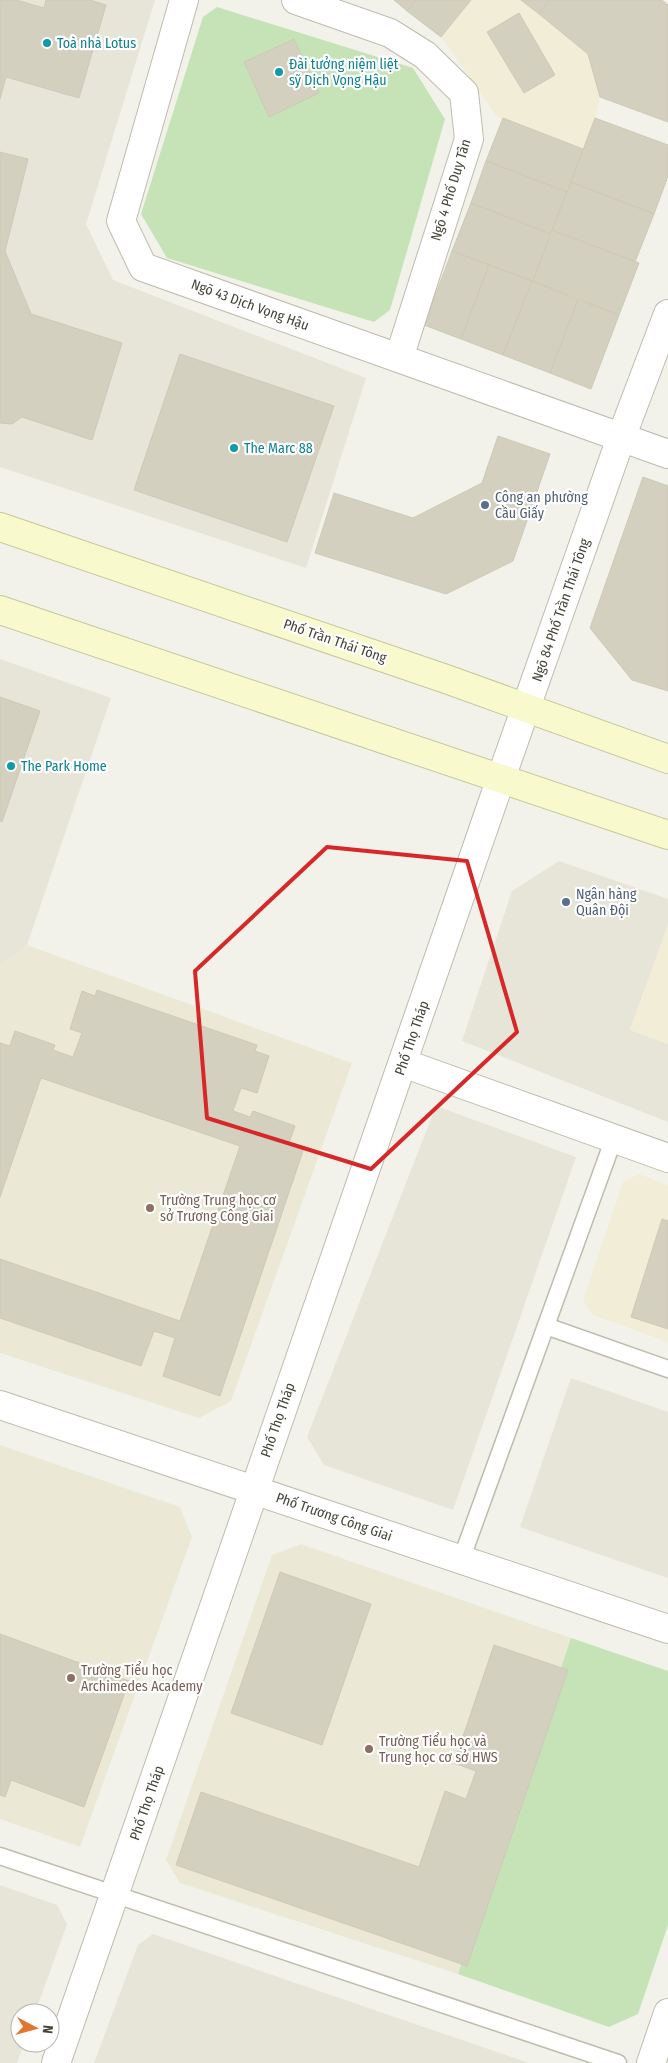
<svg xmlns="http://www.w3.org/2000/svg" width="668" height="2063" font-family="'Fira Sans Condensed',sans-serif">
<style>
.residential{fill:#e6e5d8}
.commercial{fill:#f2edd7}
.education{fill:#ebe9d5}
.green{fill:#c5e3b7}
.building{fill:#d3d0c0;stroke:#cec9b4}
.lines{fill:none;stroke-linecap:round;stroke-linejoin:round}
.lane-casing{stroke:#bebcad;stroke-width:19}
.street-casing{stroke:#bebcad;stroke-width:30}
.secondary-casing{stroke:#c8c69a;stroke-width:30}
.lane{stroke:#fff;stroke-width:16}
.street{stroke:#fff;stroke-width:28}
.secondary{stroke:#f9f9ce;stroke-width:28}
.marked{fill:none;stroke:#d62828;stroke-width:4;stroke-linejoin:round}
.culture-dot{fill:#0f9aa8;stroke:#fff;stroke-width:2}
.service-dot{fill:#5c6f8a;stroke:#fff;stroke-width:2}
.education-dot{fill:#8d6e63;stroke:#fff;stroke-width:2}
.labels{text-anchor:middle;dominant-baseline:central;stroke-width:4.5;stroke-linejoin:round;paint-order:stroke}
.culture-label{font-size:14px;fill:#0d838f;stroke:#fff;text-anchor:start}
.street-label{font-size:14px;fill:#464439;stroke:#fff}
.service-label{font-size:14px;fill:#4e5e75;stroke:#fff;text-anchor:start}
.education-label{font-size:14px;fill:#785e54;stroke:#fff;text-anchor:start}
</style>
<rect width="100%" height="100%" fill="#f3f2ea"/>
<g class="residential">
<path d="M0,0H155L86,224L113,280L366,378L306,568L0,467Z"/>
<path d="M0,659L111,698L27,945L0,966Z"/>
<path d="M559,861L668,899V925L630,1030L668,1044V1122L462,1041L512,891Z"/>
<path d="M436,1106L576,1157L453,1510L324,1465L307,1437Z"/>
<path d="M571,1378L668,1412V1578L520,1527Z"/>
<path d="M0,1885L57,1905L67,1924L35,2013H20V2043H24L17,2063H0Z"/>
<path d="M153,1934L529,2063H94L138,1945Z"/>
</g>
<g class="commercial">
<path d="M471,0H521L588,54L600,97L595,118L583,149L497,117L441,37Z"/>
<path d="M668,925V1044L630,1030Z"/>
<path d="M639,1174L668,1185V1342L593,1315L583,1300L623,1182Z"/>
</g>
<g class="education">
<path d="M27,945L352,1063L231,1401L199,1418L0,1353V966Z"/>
<path d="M0,1445L180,1507L192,1537L80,1847L0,1819Z"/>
<path d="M301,1544L571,1638L458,1974L180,1883L166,1860L272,1555Z"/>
</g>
<g class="green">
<path d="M217,7L413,68L445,119L390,310L374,322L167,258L141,214L203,17Z"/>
<path d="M571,1638L668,1671V1925L638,2014L609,2027L458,1974Z"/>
</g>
<g class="building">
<path d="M0,0H16L44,8L46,0H90L106,5L79,98L6,77L0,99Z"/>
<path d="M394,0H416L407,11Z"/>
<path d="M416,0H471L441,37L407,11Z"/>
<path d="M521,0H549L539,14Z"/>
<path d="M549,0H662L668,5V122L600,97L588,54L539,14Z"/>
<path d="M519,13L555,75L524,93L487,32Z"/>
<path d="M294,39L319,93L269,117L244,62Z"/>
<path d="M503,118L583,149L567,192L486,161Z"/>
<path d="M595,118L668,145V176L654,214L571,182Z"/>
<path d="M0,152L28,159L5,251L31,314L122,343L92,440L22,417L12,424L0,423Z"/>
<path d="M486,161L567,192L551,234L471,203Z"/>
<path d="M571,182L654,214L635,262L552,230Z"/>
<path d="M471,203L551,234L533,281L452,251Z"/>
<path d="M552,230L639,263L619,315L533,281Z"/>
<path d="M452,251L489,265L461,339L424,325Z"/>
<path d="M489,265L532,281L503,355L461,339Z"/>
<path d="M532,281L578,300L550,373L503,355Z"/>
<path d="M578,300L619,315L591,389L550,373Z"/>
<path d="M180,354L334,406L287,542L134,490Z"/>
<path d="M498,436L550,454L513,561L446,594L315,553L334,493L413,518L482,483Z"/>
<path d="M643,477L668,486V691L632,680L590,628Z"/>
<path d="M0,697L40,711L2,822L0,821Z"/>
<path d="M97,990L257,1045L255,1051L269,1056L257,1093L241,1088L233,1111L250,1117L253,1111L295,1126L289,1143L304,1148L220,1396L163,1376L175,1338L154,1331L141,1366L0,1318V1259L180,1321L240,1146L41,1078L0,1197V1043L10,1046L15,1031L55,1045L53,1050L73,1057L82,1033L70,1029L82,991L95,996Z"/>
<path d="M662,1219L668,1221V1329L631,1317Z"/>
<path d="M280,1572L371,1604L322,1745L231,1713Z"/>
<path d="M0,1634L129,1681L84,1807L11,1780L5,1797L0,1795Z"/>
<path d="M494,1645L568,1670L467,1966L176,1865L201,1792L419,1867L445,1791L466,1799L476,1771L454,1763Z"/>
</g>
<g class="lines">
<defs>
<g id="lane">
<path d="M546,1326L668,1369"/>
<path d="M461,1560L614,1138"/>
<path d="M0,1856L618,2063"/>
</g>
<g id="street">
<path d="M184,0L121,221L143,267L668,454"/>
<path d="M296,0L390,33L425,55L464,93L469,139L399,358"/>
<path d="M403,1063L668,1158"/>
<path d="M0,1405L668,1629"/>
<path d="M56,2063L501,778L621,438L668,314"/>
<path d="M651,2063L668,2013"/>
</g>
<g id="secondary">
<path d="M0,527L446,679L668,759"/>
<path d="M0,610L668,835"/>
</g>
</defs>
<use href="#lane" class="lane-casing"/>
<use href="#street" class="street-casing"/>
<use href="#secondary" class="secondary-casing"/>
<use href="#lane" class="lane"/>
<use href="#street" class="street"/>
<use href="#secondary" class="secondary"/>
</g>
<path class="marked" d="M327,847L467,861L517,1032L371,1169L207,1118L195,971Z"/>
<g class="culture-dot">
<circle cx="47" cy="43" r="5"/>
<circle cx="279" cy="72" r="5"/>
<circle cx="234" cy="448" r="5"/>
<circle cx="11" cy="766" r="5"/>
</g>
<g class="service-dot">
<circle cx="485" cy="505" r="5"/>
<circle cx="566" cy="902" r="5"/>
</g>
<g class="education-dot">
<circle cx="150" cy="1208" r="5"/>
<circle cx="71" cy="1678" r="5"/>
<circle cx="369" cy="1749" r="5"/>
</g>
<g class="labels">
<g class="culture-label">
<text x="57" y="43">Toà nhà Lotus</text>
<text x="289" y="64">Đài tưởng niệm liệt<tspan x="289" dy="16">sỹ Dịch Vọng Hậu</tspan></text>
<text x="244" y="448">The Marc 88</text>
<text x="21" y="766">The Park Home</text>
</g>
<g class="street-label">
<text transform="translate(451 190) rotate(-73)">Ngõ 4 Phố Duy Tân</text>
<text transform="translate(250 305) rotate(20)">Ngõ 43 Dịch Vọng Hậu</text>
<text transform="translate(561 610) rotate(-71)">Ngõ 84 Phố Trần Thái Tông</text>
<text transform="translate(335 641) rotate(19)">Phố Trần Thái Tông</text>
<text transform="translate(412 1038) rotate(-71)">Phố Thọ Tháp</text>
<text transform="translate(278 1420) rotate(-71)">Phố Thọ Tháp</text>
<text transform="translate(334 1517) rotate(19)">Phố Trương Công Giai</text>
<text transform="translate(147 1803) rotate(-71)">Phố Thọ Tháp</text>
</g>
<g class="service-label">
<text x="495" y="497">Công an phường<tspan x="495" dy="16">Cầu Giấy</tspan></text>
<text x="576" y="894">Ngân hàng<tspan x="576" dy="16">Quân Đội</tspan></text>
</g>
<g class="education-label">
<text x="160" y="1200">Trường Trung học cơ<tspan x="160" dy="16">sở Trương Công Giai</tspan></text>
<text x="81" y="1670">Trường Tiểu học<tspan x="81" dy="16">Archimedes Academy</tspan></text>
<text x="379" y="1741">Trường Tiểu học và<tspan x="379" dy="16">Trung học cơ sở HWS</tspan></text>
</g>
</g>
<g transform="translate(35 2028) rotate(96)"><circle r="24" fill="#ffffff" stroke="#b5b4b0"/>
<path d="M0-4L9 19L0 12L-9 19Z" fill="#e37530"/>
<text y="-8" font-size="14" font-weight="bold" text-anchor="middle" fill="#464439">N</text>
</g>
</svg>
